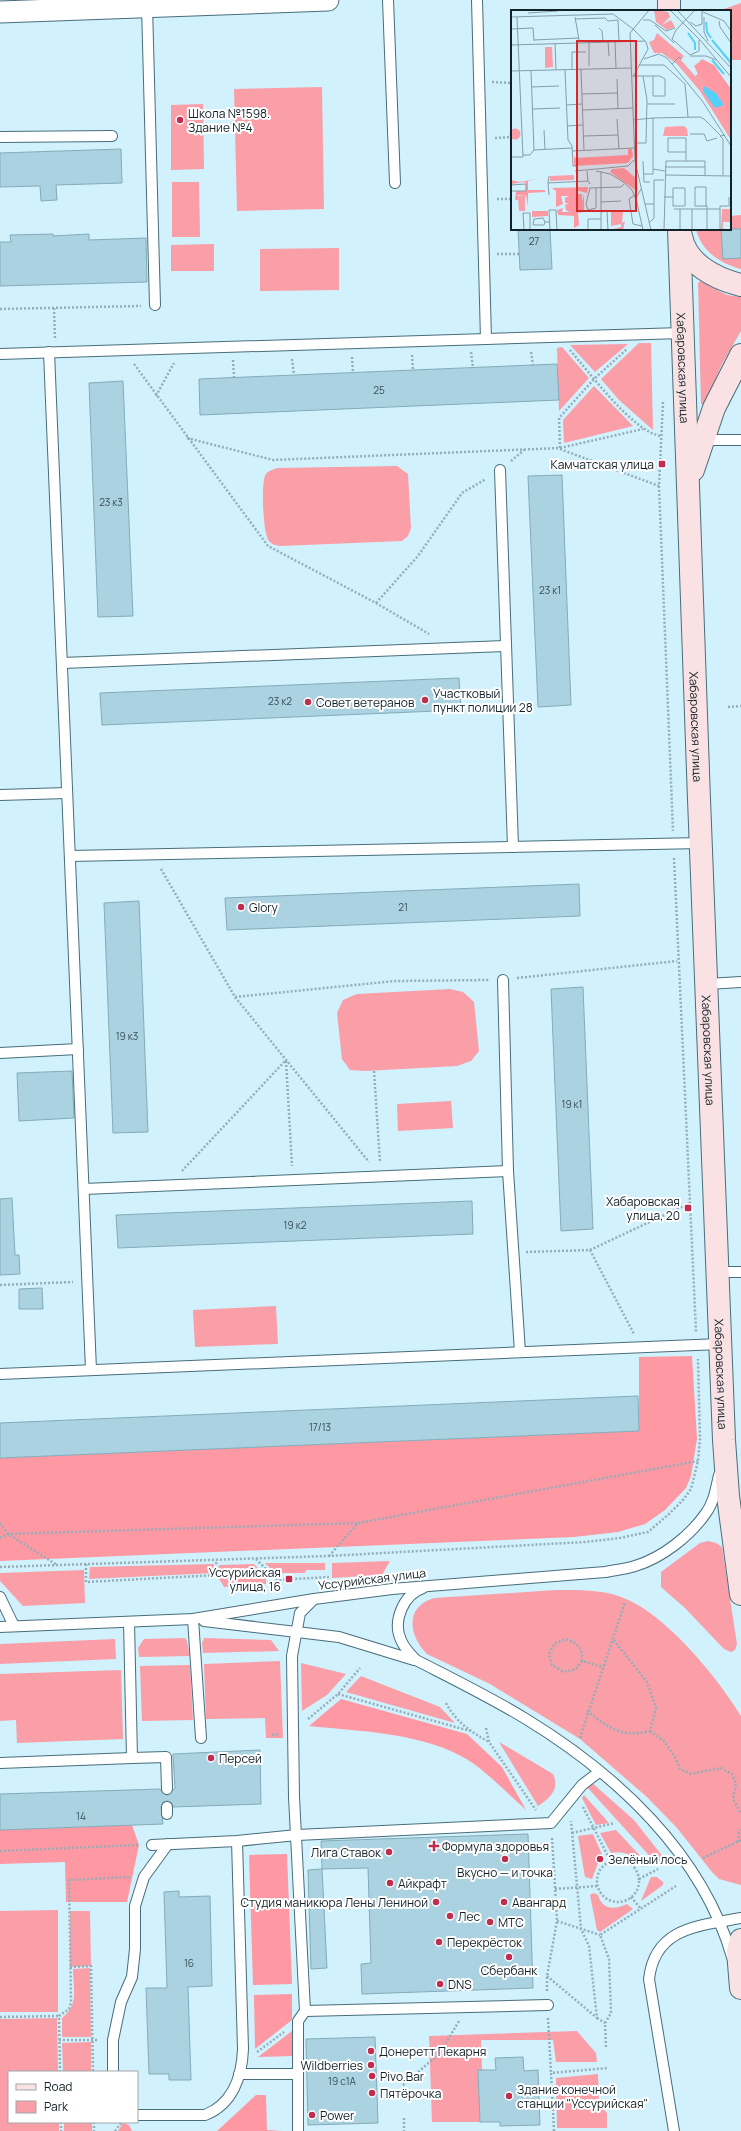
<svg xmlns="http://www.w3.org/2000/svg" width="741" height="2131" font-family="Manrope,sans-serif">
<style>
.green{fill:#fa9ea7}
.forest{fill:#fe98a3}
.building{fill:#aad2e1;stroke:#84abb9}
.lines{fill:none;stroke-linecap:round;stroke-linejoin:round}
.service-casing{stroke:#486d7b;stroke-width:12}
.minor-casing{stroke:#486d7b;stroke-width:23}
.secondary-casing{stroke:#486d7b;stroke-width:24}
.path{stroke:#94aeb8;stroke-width:2.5;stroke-dasharray:2 2;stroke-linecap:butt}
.service{stroke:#fff;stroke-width:10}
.minor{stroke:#fff;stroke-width:21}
.secondary{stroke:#fae2e4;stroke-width:22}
.poi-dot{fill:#bf2e4e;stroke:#fff;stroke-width:1.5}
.labels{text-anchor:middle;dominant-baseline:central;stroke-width:4;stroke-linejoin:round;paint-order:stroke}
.number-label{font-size:10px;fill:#394e56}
.poi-label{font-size:12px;fill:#132228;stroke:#fff;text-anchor:start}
.street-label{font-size:12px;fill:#132228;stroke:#fff}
.inset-river{fill:none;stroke:#53d1f9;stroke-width:2}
.inset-road{fill:none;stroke:#859ea8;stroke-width:1}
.view{fill:#d62828;fill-opacity:0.15;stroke:#d62828;stroke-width:2}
.inset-edge{fill:none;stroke:#132228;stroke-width:2}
</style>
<rect width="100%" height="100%" fill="#d1f1fd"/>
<g class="green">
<path d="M741,3V60H730V11H718Z"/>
<path d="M322,87L324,209L237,211L234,89Z"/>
<path d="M203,104L204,169L171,170V105Z"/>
<path d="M172,182H199L200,237H172Z"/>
<path d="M741,215V269C721,264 701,251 696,229H730V216Z"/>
<path d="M214,244V271H171V245Z"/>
<path d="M339,248V290L260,291V249Z"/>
<path d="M700,281L727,295L741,297V331L722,364L704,405L701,404L698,283Z"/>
<path d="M639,343H651L653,430L619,400L601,379Z"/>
<path d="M628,344L595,372L570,345Z"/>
<path d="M562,347L589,378L559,411L557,348Z"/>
<path d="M594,386L633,426L564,443L563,420Z"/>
<path d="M397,466L408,474L411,528L408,536L402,541L280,546C276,545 272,545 269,541C263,534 261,486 265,476C267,471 272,470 277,468Z"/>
<path d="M450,989L463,992L474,1002L479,1051L471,1061L457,1066L365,1071L350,1070L342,1059L337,1013L343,1000L357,994Z"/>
<path d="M451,1101L453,1128L398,1131L397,1104Z"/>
<path d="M276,1306L278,1344L195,1347L193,1310Z"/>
<path d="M708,1541L716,1543L722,1547L737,1644L735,1650L731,1652L724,1649L685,1608L661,1587V1572L700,1543Z"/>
<path d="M390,1561L382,1575L332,1578V1563Z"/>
<path d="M265,1563H325V1570H306L305,1573H275Z"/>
<path d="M214,1564V1573L89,1579L90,1567Z"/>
<path d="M254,1564L266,1577V1584L224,1587L218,1577L219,1565Z"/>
<path d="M84,1570L85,1603L23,1606L0,1581V1573Z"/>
<path d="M556,1590C579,1590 604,1589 626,1599C667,1616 718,1678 741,1716V1885L719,1879L712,1872L677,1828L647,1797L580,1739L490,1684L427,1654C409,1636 404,1607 434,1598Z"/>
<path d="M185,1638L187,1641L190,1656L139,1657L138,1648L144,1639Z"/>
<path d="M204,1638L271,1640L279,1651L203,1653L202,1643Z"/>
<path d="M115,1639L116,1659L0,1664V1644Z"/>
<path d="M280,1661L283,1738H266L265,1718L206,1719L204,1664Z"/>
<path d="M301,1663L346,1674L327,1695L302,1711Z"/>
<path d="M190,1665L193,1720L142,1721L140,1666Z"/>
<path d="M121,1670L123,1739L17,1743L16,1720L0,1721V1674Z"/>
<path d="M361,1676L440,1707L455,1723L346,1692Z"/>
<path d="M499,1742L553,1774C560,1789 550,1798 538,1806Z"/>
<path d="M591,1782L634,1820L667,1862L657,1864L586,1786Z"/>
<path d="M584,1795L609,1823L596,1825L582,1798Z"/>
<path d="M616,1830L647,1863L643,1867C633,1856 626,1850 611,1853L600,1833Z"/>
<path d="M593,1834L604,1859L598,1863L592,1879L585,1877L578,1836Z"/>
<path d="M651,1877H657L663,1882V1885L641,1901Z"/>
<path d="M594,1893L598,1895C602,1910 615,1910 627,1904L633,1909L600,1932L597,1930L590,1895Z"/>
<path d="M58,1910V2012H0V1911Z"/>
<path d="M70,1911H90L91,1966L70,1967Z"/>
<path d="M90,1968L91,2037H62V2018C79,2005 73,1989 73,1969Z"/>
<path d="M57,2018L58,2072H9V2122H59V2131H0V2019Z"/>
<path d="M577,2031L596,2053L597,2062H556L553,2040H481L482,2070H478L480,2122H432L429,2036Z"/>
<path d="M91,2042V2072H63L62,2043Z"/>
<path d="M598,2074L599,2104L607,2113V2128H557L556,2078Z"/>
<rect x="64" y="2122" width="28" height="9"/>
</g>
<g class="forest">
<path d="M692,1356L697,1439L691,1476L686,1488L665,1510L645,1524L618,1532L574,1537L0,1561V1458L639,1431V1357Z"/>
<path d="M341,1699L467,1734L502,1767L526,1810C509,1795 486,1771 468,1760C425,1733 359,1731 309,1726Z"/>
<path d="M132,1825L139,1845L127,1902H66L65,1862L0,1864V1830Z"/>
<path d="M287,1854L292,1984L253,1985L249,1855Z"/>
<path d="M292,1994V2020L255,2049L254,1995Z"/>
<path d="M292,2031L293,2056L258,2057Z"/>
<path d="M256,2095H266L267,2130L282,2131H217Z"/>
<path d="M123,2123L129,2125L132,2131H118Z"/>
</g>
<g class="building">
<path d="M121,149L122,183L56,185L57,200L41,201L40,186L0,187V153Z"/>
<path d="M518,229H550L552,269L520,270Z"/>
<path d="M721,229H741V258L723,259Z"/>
<path d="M53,234V236L89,234V240L146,238L147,282L0,286V242H11L10,235Z"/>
<path d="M557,364L559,400L200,415L199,379Z"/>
<path d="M123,381L133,616L98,617L89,383Z"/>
<path d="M562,475L571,705L538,707L528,476Z"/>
<path d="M459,678L461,710L102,725L100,693Z"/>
<path d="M579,884L580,916L227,930L225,898Z"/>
<path d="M139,901L148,1132L113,1133L104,903Z"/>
<path d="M583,987L593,1229L561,1231L551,989Z"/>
<path d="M72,1071L74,1118L19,1121L17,1073Z"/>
<path d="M12,1198L15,1255H19L20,1274L0,1275V1199Z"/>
<path d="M472,1201L473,1234L118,1248L116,1215Z"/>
<path d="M42,1288L43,1309H19V1289Z"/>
<path d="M638,1396L639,1431L0,1458V1423Z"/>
<path d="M260,1750L261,1804L173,1807L171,1802L167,1801L163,1802L161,1807L163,1824L0,1830V1794L160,1789L164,1794L168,1795L175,1788L173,1754Z"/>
<path d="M528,1834L533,1988L362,1994L361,1964L371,1963L368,1868L322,1869L321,1841Z"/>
<path d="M322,1869L327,1968L311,1969L308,1870Z"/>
<path d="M179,1891V1897L210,1896L212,1986L188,1987L191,2080H169V2074H149L146,1988H167L164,1892Z"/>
<path d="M375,2037L378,2123L308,2125L306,2039Z"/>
<path d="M523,2057L524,2071L538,2070L540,2125L500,2126V2122H480L478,2070H496L495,2058Z"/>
</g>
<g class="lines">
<defs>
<g id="service">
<path d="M388,0L395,183"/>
<path d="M477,0L486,339"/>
<path d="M147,6L155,305"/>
<path d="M0,137L112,136"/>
<path d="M49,352L91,1370"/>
<path d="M0,354L682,333"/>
<path d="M702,440H741"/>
<path d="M500,470L513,847"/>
<path d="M62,663L505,646"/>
<path d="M0,795L67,793"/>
<path d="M70,856L701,843"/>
<path d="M503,980L508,1171L520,1352"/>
<path d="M707,984L741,982"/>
<path d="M0,1053L78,1049"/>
<path d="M84,1189L508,1171"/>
<path d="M717,1272H741"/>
<path d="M0,1374L720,1344"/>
<path d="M423,1588C404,1594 392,1621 401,1640C404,1648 410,1654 416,1660C453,1679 490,1697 526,1719C616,1774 702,1853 732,1957"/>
<path d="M0,1597L14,1626"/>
<path d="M314,1599L300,1613L292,1656L294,1797L305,2011L548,2005"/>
<path d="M193,1619L201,1738"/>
<path d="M204,1621L339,1637L414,1660"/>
<path d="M129,1622L132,1758L166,1757L167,1789"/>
<path d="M0,1627L193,1619L314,1599L392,1589L605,1572C615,1570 626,1569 635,1566C662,1558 690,1536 706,1513C714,1502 716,1488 719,1475"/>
<path d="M0,1763L132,1758"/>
<path d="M167,1807V1814"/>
<path d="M152,1845L237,1841L297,1835L551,1823L582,1785L599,1772"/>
<path d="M113,2072V2040L121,2002L132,1977L135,1949V1906L144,1877L168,1844"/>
<path d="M239,2074H298"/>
<path d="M137,2115H205C233,2104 242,2076 243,2049L237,1841"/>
<path d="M298,2131V2021L305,2011"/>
<path d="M674,2131L649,1979C655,1927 699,1926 741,1918"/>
</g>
<path id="minor" d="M0,12L328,0"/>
<g id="secondary">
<path d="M669,0V11"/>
<path id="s1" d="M679,229C691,633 709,1036 724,1440L728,1496L741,1594"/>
<path d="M681,236C686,264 716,279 741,285"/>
<path d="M693,470L714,408L741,355"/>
<path d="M741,1940L738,1951L741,1988"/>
</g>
</defs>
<use href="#service" class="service-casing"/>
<use href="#minor" class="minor-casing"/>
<use href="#secondary" class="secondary-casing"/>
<g class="path">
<path d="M492,82L512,83"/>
<path d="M495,138L512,137"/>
<path d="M497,199H512"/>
<path d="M497,254H519"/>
<path d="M54,308L55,339"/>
<path d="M0,309L141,306"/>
<path d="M570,350C589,372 633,432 661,436"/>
<path d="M471,352L473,368"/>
<path d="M531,352L533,365"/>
<path d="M412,355L413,370"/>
<path d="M352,357L353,372"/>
<path d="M292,359L294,375"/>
<path d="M233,360L234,377"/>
<path d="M134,364L268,546L376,603L429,634"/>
<path d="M156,396L174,363"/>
<path d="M663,402L659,486L673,831"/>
<path d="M187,438L273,460L560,448L643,429"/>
<path d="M560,448L559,418L595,378L627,349"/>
<path d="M560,449L659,486"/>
<path d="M511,461L524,450"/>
<path d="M376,603L418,556L462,493L486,479"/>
<path d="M728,707L741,706"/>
<path d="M674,858L696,1332"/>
<path d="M161,869L235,997L369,1162"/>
<path d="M517,978L677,961"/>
<path d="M235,997L395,981L490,980"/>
<path d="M286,1061L292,1166"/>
<path d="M374,1071L380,1162"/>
<path d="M182,1171L286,1060"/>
<path d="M590,1250L690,1203"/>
<path d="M526,1252L590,1250L634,1334"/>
<path d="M0,1285L73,1282"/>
<path d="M0,1523L8,1534L57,1565"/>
<path d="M0,1538L8,1534L358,1523"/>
<path d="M329,1556L358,1523L698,1461"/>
<path d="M256,1559L277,1580L329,1577"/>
<path d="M86,1564V1582L217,1575L216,1560"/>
<path d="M0,1567L328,1556L585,1542L620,1538L648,1532L669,1514L683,1500L691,1489L698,1461L700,1439L698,1359"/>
<path d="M582,1661C583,1648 578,1643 566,1639L554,1644L549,1654L552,1665L564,1672L576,1669L582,1661L603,1667"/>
<path d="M338,1694L470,1731"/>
<path d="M446,1703C456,1722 471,1732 489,1742"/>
<path d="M587,1711C609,1728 621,1738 650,1731L656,1708L647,1682L612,1638"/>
<path d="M308,1719L338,1694L360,1668"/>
<path d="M486,1728L489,1742L536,1810"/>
<path d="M650,1731L664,1741L675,1757L680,1769L691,1774L721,1768L732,1774L736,1783L733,1799L741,1814"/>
<path d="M272,1735L280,1734"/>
<path d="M580,1738L625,1602"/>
<path d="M583,1807L611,1862"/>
<path d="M572,1833L615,1823"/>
<path d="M738,1842L739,1832L741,1830"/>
<path d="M0,1851L138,1845"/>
<path d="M703,1858L741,1840"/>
<circle cx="618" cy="1881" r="21"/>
<path d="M639,1879L658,1869"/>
<path d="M555,1889L598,1886"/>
<path d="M631,1897L641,1909"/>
<path d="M557,1921L600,1935"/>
<path d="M70,1967L91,1966L93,2072"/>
<path d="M547,1976L597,2018L589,1946L581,1929L571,1821"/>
<path d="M547,1991V1976L557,1921L552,1837"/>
<path d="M0,2017L59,2016"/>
<path d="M548,2018L551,2073"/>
<path d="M597,2018L605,2023"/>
<path d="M59,2040H99"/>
<path d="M606,2047L605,2023L611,2013L609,1959L600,1935L676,1886"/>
<path d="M257,2052L284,2032"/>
<path d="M60,2072L59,2016L69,2009L71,2003L69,1880L130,1877"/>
<path d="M403,2085L440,2053L459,2021"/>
<path d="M404,2118V2131"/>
<path d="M61,2122V2131"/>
<path d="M94,2122V2131"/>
<path d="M115,2131L122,2122"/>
<path d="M554,2131L551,2073L608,2068"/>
</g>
<use href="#service" class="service"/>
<use href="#minor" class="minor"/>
<use href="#secondary" class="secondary"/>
</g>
<g class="poi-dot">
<circle cx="180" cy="120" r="4"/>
<rect x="658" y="460" width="8" height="8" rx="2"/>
<circle cx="425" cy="700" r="4"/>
<circle cx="308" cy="702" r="4"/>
<circle cx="241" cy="907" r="4"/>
<rect x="684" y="1204" width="8" height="8" rx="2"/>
<rect x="285" y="1575" width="8" height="8" rx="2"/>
<circle cx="211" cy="1758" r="4"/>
<path d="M432 1840h4v4h4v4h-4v4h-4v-4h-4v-4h4z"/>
<circle cx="389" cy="1852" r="4"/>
<circle cx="505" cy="1859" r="4"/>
<circle cx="600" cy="1859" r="4"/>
<circle cx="390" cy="1883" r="4"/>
<circle cx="436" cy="1902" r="4"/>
<circle cx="504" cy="1902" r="4"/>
<circle cx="450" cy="1916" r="4"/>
<circle cx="490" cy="1922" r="4"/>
<circle cx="439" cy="1942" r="4"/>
<circle cx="509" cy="1957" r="4"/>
<circle cx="440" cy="1984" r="4"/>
<circle cx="371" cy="2051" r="4"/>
<circle cx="371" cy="2065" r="4"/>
<circle cx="372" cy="2076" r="4"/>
<circle cx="372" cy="2093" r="4"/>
<circle cx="509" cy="2096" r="4"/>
<circle cx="312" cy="2115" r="4"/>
</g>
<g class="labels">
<g class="number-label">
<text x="534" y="241">27</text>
<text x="379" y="390">25</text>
<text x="111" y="502">23 к3</text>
<text x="550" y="590">23 к1</text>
<text x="280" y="701">23 к2</text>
<text x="403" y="907">21</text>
<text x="127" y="1036">19 к3</text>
<text x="572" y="1104">19 к1</text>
<text x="295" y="1225">19 к2</text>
<text x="320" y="1427">17/13</text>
<text x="81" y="1816">14</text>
<text x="189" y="1963">16</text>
<text x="342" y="2081">19 с1А</text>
</g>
<g class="poi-label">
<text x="188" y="113">Школа №1598.<tspan x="188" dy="14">Здание №4</tspan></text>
<text x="654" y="464" text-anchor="end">Камчатская улица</text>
<text x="433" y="693">Участковый<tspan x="433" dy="14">пункт полиции 28</tspan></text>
<text x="316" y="702">Совет ветеранов</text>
<text x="249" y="907">Glory</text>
<text x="680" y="1201" text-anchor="end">Хабаровская<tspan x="680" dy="14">улица, 20</tspan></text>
<text x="281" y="1572" text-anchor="end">Уссурийская<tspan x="281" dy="14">улица, 16</tspan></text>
<text x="219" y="1758">Персей</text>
<text x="442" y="1846">Формула здоровья</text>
<text x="381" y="1852" text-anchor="end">Лига Ставок</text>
<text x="608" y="1859">Зелёный лось</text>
<text x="505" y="1872" text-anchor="middle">Вкусно — и точка</text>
<text x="398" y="1883">Айкрафт</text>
<text x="428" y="1902" text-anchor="end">Студия маникюра Лены Лениной</text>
<text x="512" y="1902">Авангард</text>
<text x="458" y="1916">Лес</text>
<text x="498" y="1922">МТС</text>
<text x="447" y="1942">Перекрёсток</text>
<text x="509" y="1970" text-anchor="middle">Сбербанк</text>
<text x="448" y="1984">DNS</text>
<text x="379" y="2051">Донеретт Пекарня</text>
<text x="363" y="2065" text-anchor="end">Wildberries</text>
<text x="380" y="2076">Pivo.Bar</text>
<text x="517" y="2089">Здание конечной<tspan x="517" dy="14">станции "Уссурийская"</tspan></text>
<text x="380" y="2093">Пятёрочка</text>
<text x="320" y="2115">Power</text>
</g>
<g class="street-label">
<text stroke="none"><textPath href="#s1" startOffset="139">Хабаровская улица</textPath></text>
<text stroke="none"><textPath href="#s1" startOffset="498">Хабаровская улица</textPath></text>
<text stroke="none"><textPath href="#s1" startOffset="822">Хабаровская улица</textPath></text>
<text stroke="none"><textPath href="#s1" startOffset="1146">Хабаровская улица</textPath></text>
<text transform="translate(372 1579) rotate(-7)">Уссурийская улица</text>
</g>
</g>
<g transform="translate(511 10)">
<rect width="220" height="220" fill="#d1f1fd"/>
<path d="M143,0L157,2L159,7L151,15L160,10L164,17L156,20L145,12ZM146,23L173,46L170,50L184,66L187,64L183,56L187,53L208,72L220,97V130L189,81L166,54L151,43H143L138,32L143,30ZM34,37H41L42,57L34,58ZM173,116L176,119L177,126H152L154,117ZM-1.5 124a5.5 5.5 0 1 1 11 0a5.5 5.5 0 1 1-11 0ZM113,158L126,169L127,182L99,162L101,159ZM63,165V170L39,171V166ZM66,184H71V192L73,184V202L66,203ZM14,185V201H8L7,186ZM211,199H220V212H212V220H210ZM100,202H112L111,213L114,211L112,220L103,219L110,217V214L100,216Z" fill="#fa9ea7"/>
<path d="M191,49L203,55L220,79V110L212,99L215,96L214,91L207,81L195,74L187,63L184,56ZM117,139H121L122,146L117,153L63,156V145L64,148L117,145ZM26,169L17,171V180H34V182L17,183V196L15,185H7V190H4L5,181H15V174L14,172L0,174V170L8,172ZM77,177L76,183L65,180L68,215L63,218V206L47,205L46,200L52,198L51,202H58L55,200L54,195L58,193H54V188L58,186H50L52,194L45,197V181L41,178ZM21,201H37V206L21,207Z" fill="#fe98a3"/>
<path d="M193,76L205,83L213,95L204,98L192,81Z" fill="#53d1f9"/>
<path class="inset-river" d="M195,12L196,22L200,28M177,23L184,33V40M201,30L220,53M201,50L213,64"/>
<path class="inset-road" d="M138,0L119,23L124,151L140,220M159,0L189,30L220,67M166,0L220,58M184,0L165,20L161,29L179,45L188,41V30M192,2L213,11L220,21M17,3L47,1M0,7L102,4L122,19M64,7L68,30M193,7V22L197,31M64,9L94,8L97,11L107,10L108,31M132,10H139L155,21L164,18M208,11L209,17L220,33M179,12L185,16L191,14V0M144,15L163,33M88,18L91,21L92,31M0,19L22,18L23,31M122,19L135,32L137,39L122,67M23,30L68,28M97,31L98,46M104,31L105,58M78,32V56M44,33L45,60M0,35L134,31M179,46H195L205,50M133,49L148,44L156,48L192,92L220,136M161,54L168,47L170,49M128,55H153L174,74L177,107M70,59L73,141M54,60L57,130L61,136L62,156H65L67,161M61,60V42H75M0,61L120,58M20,61L23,140M122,66H132L136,90L135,133H123M132,66H149L154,69V86H142V66M106,69L107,99M20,77L48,76M71,84L106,83M136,94H164M55,95L71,94M21,99L49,98M72,100L122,98M142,108L189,107L193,109L210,126L214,125M106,109L108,139M122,110L142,108V164H133M56,116L72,115M33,120L34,139M179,124H193L196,131L206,128M73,126L107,125M209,126L212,129V165M61,141L123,138M12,145H19L23,140L61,138M0,147H12L6,7M132,151L133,172H139M175,151V128H157V142H175M154,157H194M142,159L154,161M64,161L117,156L123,150M76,161L77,171L79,174M85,161L99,164L111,171L121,180L125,190M90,161V192L110,191M154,165L220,166M38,166L37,173L77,171M37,173L38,185M0,175L15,174V181H0M78,178L110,177L114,173M79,178L75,194L77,200L85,198V178M130,179L125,188L132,220M125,184L118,189L122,214L131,216M153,187H162V178H174V196H162V187M134,194H143V170H153M195,196V177H184V196H196V220M163,199H209M181,199V220M90,202L96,201L97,220M34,212L32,208L23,209L22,215H33L34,212H39M138,213L143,208V194M13,220L12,203H19V220M39,220L38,200H45L46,220M77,220V209H90M90,220V192M153,220L155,151H194V165M169,220V199M209,220V196H218V187"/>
<path class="view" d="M66,31H125V201H66Z"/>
<rect width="220" height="220" class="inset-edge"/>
</g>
<rect x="8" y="2071" width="130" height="52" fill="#ffffff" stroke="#a1a7a9"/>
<rect x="16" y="2084" width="20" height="6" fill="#fae2e4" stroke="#a1a7a9"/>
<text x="44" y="2091" font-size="12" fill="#132228">Road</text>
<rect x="16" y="2101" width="20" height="12" fill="#fa9ea7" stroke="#a1a7a9"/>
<text x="44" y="2111" font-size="12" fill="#132228">Park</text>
</svg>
